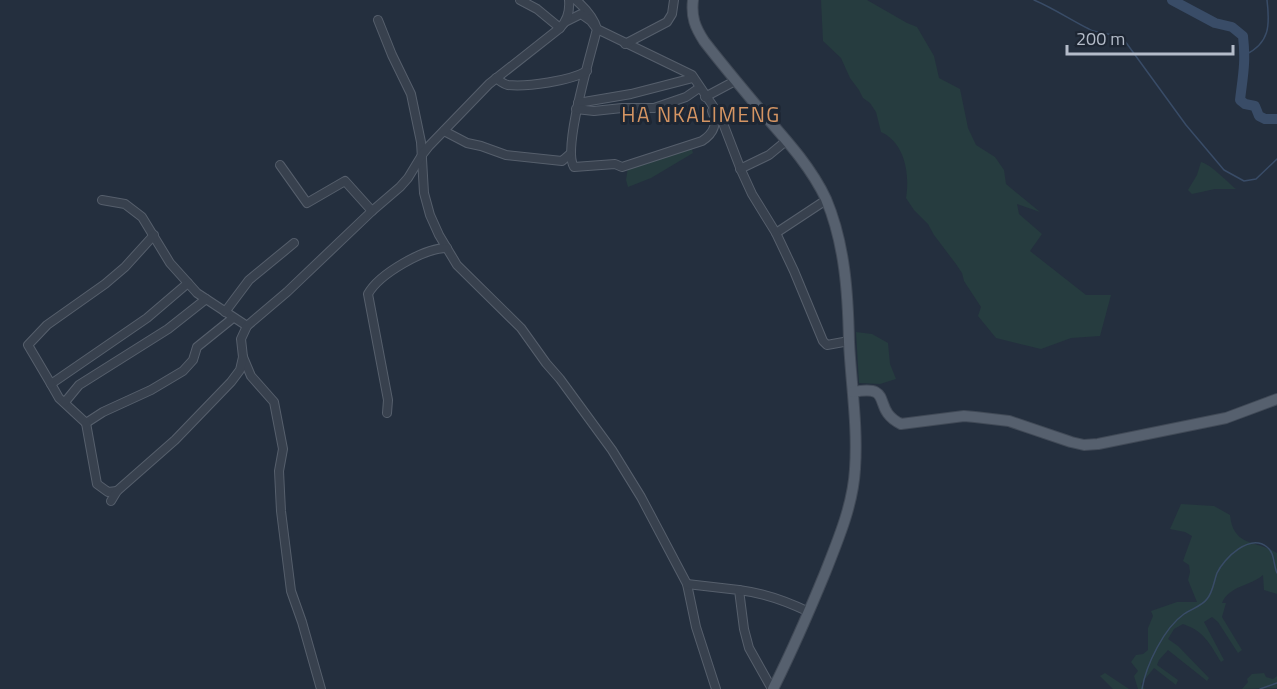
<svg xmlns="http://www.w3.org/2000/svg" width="1277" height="689" font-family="'Titillium Web',sans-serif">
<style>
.green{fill:#263c3f}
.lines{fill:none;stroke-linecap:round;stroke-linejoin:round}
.stream{stroke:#394c67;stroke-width:1.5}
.river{stroke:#394c67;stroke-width:10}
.minor-casing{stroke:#565f6c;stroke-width:10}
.major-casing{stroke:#414a57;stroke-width:12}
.minor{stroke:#38414e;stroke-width:8}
.major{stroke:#56606e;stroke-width:10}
.labels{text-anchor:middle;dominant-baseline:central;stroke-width:6;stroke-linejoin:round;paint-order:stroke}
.quarter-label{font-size:21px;letter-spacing:1.5px;fill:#d59563;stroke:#1d2633}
</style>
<rect width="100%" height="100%" fill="#242f3e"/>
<g class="green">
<path d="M821,0H867L907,23L917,27L934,56L939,78L960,89L968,128L976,145L995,157L1004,170L1006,184L1040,212L1017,204L1019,214L1042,234L1030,251L1086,295H1111L1100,336L1071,338L1041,349L996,338L978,316L981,307L964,281L962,273L956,264L934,235L928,224L914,210L906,198C910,174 905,143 881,132L876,112L870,103L863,98L859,90L850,78L841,58L823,41Z"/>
<path d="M691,146L693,153L651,178L628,187L626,180L628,167Z"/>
<path d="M1201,162C1212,165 1226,181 1236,189H1215L1192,194L1188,190L1197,175Z"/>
<path d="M856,332L872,334L888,343L890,364L896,379L880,384L859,383Z"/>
<path d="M1181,504L1214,506L1230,515C1233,547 1256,540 1277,553V594L1264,590L1263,575C1250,586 1229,586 1222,603H1226L1222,617L1242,650L1238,653L1218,622L1212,617L1204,622L1224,660L1221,662C1210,644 1204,631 1183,624L1174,629L1168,639L1178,646L1209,678L1207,681L1168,650L1159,660L1157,665L1178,680L1176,685L1154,668L1141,684L1145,689H1138L1134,676L1138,671L1131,662L1136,655L1143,654L1148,650V628L1153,616L1151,611L1177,602H1197L1188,580L1190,572L1189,565L1183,561L1192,536L1185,532L1170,529Z"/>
<path d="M1105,673L1129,689H1113L1100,676Z"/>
<path d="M1264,673L1266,677L1273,679L1277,676V688L1242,689L1248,682L1247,679L1252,674Z"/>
</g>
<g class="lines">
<g class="stream">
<path d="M1034,0C1053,8 1071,20 1089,29C1095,33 1113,34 1122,37L1186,125L1224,170L1244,181L1256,179L1277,159"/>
<path d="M1245,55C1270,43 1270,25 1267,0"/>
<path d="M1142,689C1146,665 1164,628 1184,614C1191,609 1202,606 1207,599C1213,592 1214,581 1217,573C1224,558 1250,533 1267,547C1275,553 1273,564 1277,573"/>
<path d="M1260,689L1277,683"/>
</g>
<path class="river" d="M1172,0L1215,23L1232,27L1243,36C1246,62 1243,75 1240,100L1245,104L1255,106L1259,116L1265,119H1277"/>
<defs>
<g id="minor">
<path d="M520,0L537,9L560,28"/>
<path d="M576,0C585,8 594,18 597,29L692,75L721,118L741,170L752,194L776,233L826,200"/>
<path d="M378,20L392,55L411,94L421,142L424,193L430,215L439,235L457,265L521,328L546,363L560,379L612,450L641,497L687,584L696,627L716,689"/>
<path d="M565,22L581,14L591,21L597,29C591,54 562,149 574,167L615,164L622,167L702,141C714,133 718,124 712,111"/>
<path d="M625,44L667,22L672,14L674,0"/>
<path d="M496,78C500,81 503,84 508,85C527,87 570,81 587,71"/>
<path d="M705,97L735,81"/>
<path d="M578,103L631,94L693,78"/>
<path d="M576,109L594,111L622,108H654L686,97L699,88"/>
<path d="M444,131L467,143L481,146L506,155L562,161L570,154"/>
<path d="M280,165L307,203L345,181L372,211"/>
<path d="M740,169L769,155L786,141"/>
<path d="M102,200L125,204L142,217L170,263L197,293L247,326"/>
<path d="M776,233L794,271L823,341L827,345L849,341"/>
<path d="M188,283L147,318L51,384L59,398L86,423L103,412L151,390L183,371L193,360L197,347L233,318"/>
<path d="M225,312L249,280L294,243"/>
<path d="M243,357L251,376L274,402L283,449L279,471L281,511L291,591L302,622L321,689"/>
<path d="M51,384L28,345L47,325L105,284L125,267L154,235"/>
<path d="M65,402L79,385L168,329L206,299"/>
<path d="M387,413L388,400L368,294C379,274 424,248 447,248"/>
<path d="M86,423L97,484L108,492L117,491"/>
<path d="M111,501L117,491L175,440L231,382L240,370L243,357L241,339L247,326L287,292L372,211L400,187L408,178L422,155L429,146L489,84L560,28C568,20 570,11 569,0"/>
<path d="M687,584L739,590L744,629L749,648L772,689"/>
<path d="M739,590C764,593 786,601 809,612"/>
</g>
<g id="major">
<path d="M693,0C691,17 695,27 704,41C724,67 746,93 767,118C789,143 812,169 826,199C845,244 848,294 849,342C851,384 858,426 855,469C853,505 838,540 825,573C809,612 792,651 773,689"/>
<path d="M853,392C896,384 870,409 901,424L964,416L975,417L1009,421L1071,442L1084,445L1098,444L1226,418L1277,399"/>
</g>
</defs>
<use href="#minor" class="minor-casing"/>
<use href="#major" class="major-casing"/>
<use href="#minor" class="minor"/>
<use href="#major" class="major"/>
</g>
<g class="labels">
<g class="quarter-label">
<text x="701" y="114">HA NKALIMENG</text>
</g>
</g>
<path d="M1067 45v9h166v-9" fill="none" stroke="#b4bcc9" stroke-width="3"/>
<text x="1076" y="45" font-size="18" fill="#b4bcc9" stroke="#1d2633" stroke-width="4.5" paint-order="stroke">200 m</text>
</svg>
